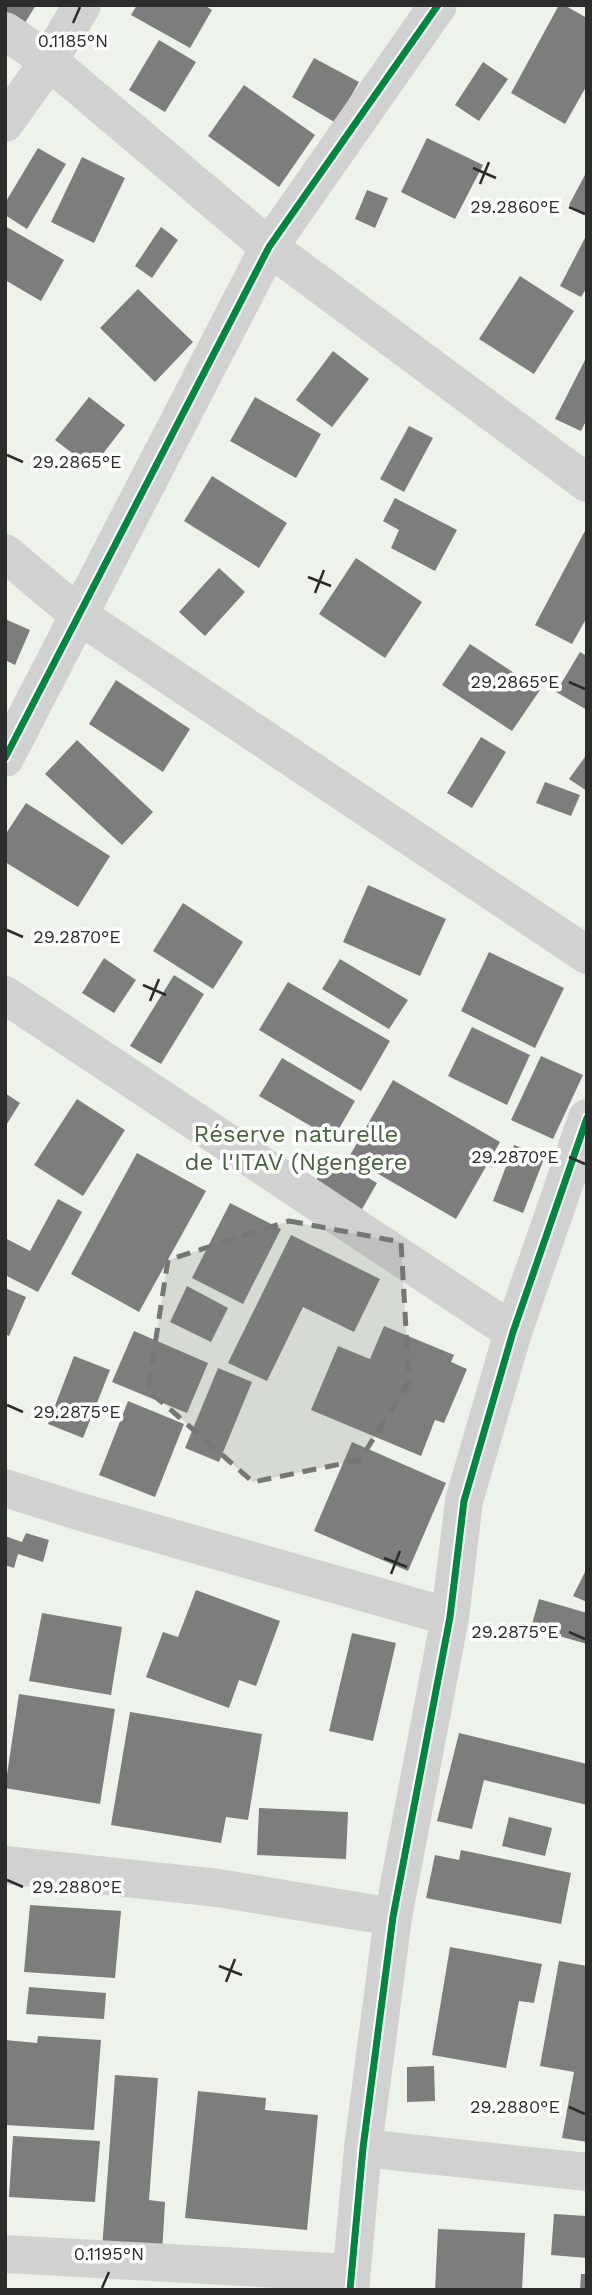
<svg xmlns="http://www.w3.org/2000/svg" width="592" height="2295" font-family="'Work Sans',sans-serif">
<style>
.green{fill:#edf3ea}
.building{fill:#7d7d7d}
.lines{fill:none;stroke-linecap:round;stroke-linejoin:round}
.minor{stroke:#d1d1d1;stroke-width:38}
.cycleway-casing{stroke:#fff;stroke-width:11}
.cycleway{stroke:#00873e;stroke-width:7}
.marked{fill:#767676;fill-opacity:0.2;stroke:#767676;stroke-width:5;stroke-dasharray:14 9;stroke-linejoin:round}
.ticks{fill:none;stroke:#2c2c2c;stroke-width:2.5}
.labels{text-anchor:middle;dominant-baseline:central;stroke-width:7;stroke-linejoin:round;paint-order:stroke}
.park-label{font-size:24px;fill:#47653c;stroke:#fff}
.ticks-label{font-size:18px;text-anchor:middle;fill:#2c2c2c;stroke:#fff;stroke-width:7;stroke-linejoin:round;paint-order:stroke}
</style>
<rect width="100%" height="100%" fill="#fff"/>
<rect class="green" x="5" y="5" width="582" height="2285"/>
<g class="building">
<path d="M5,5H36L23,26L5,14Z"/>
<path d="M137,5H204L212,10L190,48L131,15Z"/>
<path d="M559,5H564L587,18V85L565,124L511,93Z"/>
<path d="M159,40L196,62L165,112L129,90Z"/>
<path d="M314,58L359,82L336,123L292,97Z"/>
<path d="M483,62L508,79L479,121L455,105Z"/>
<path d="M244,85L315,135L279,187L208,136Z"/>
<path d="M427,138L483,165L455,219L401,192Z"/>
<path d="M38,148L66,164L27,229L5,215V203Z"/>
<path d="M82,157L125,178L94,243L51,222Z"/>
<path d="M587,171V215L569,205Z"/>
<path d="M367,190L388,198L375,228L355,219Z"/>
<path d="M5,226L64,260L41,301L5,280Z"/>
<path d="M161,227L178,240L152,278L135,266Z"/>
<path d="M587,234V287L581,297L560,286Z"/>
<path d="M520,276L574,311L534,374L479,339Z"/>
<path d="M138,289L193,342L155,382L100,328Z"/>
<path d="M333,351L369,379L332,427L296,400Z"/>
<path d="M585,360L587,361V419L581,431L555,419Z"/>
<path d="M89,397L125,425L92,468L55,440Z"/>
<path d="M255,397L321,434L296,478L230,441Z"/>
<path d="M409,426L433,438L404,492L380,479Z"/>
<path d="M212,476L287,523L259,568L184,521Z"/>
<path d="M395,498L457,530L435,571L391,548L399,530L383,521Z"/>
<path d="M587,527V617L572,644L535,625Z"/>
<path d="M356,558L422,602L385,658L319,614Z"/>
<path d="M219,568L245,592L205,636L179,612Z"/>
<path d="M5,619L30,630L15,665L5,660Z"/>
<path d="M470,644L540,690L512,731L442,685Z"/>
<path d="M580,652L587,656V710L556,692Z"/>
<path d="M116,680L190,729L163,772L89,724Z"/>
<path d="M481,737L506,752L472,808L447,793Z"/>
<path d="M77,740L153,812L122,845L45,774Z"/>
<path d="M587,754V791L569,779Z"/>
<path d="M545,782L580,795L571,816L536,803Z"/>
<path d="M26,803L110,856L78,907L5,862V835Z"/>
<path d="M368,885L446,919L420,976L343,942Z"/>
<path d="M183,903L243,942L213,989L153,951Z"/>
<path d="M489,952L564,988L535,1048L461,1011Z"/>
<path d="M104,958L136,980L114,1013L82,993Z"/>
<path d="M340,959L408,1000L389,1029L322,989Z"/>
<path d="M174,975L204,994L161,1064L130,1046Z"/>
<path d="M288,982L390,1041L361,1091L259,1030Z"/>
<path d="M472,1027L530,1055L507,1105L448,1076Z"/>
<path d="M541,1056L583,1075L553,1139L511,1120Z"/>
<path d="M282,1058L355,1101L333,1139L259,1096Z"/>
<path d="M393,1080L500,1142L456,1219L349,1157Z"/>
<path d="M5,1093L20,1103L5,1127Z"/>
<path d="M77,1099L125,1130L83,1196L34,1165Z"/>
<path d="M514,1145L545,1156L523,1213L493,1201Z"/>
<path d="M137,1153L206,1191L139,1312L71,1274Z"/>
<path d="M330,1156L377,1183L361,1211L314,1184Z"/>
<path d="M58,1199L82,1212L38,1292L5,1275V1238L30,1251Z"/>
<path d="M230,1203L281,1229L243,1304L192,1278Z"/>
<path d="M291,1235L380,1279L354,1332L303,1307L267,1381L228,1363Z"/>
<path d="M187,1286L228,1308L211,1342L170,1322Z"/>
<path d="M5,1288L26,1297L9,1336L5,1334Z"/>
<path d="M384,1326L454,1355L451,1362L467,1369L444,1423L435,1420L421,1456L311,1410L338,1346L370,1359Z"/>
<path d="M134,1331L208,1363L187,1413L112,1382Z"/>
<path d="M74,1356L110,1370L83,1438L48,1424Z"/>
<path d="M218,1368L252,1382L219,1462L185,1448Z"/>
<path d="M128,1401L184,1424L155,1497L99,1475Z"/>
<path d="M352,1442L446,1483L408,1571L314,1531Z"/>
<path d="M26,1533L49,1540L43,1562L18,1554L14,1568L5,1565V1536L22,1542Z"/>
<path d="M587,1568V1602L573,1596Z"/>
<path d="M196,1590L280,1621L256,1686L239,1680L229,1708L146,1677L163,1632L178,1637Z"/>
<path d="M539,1599L587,1613V1644L531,1628Z"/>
<path d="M42,1613L122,1627L111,1695L29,1681Z"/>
<path d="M352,1633L396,1643L373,1741L329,1731Z"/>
<path d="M19,1694L115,1709L100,1804L5,1788Z"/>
<path d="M130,1712L262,1734L248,1820L226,1817L221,1843L111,1825Z"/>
<path d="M459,1733L587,1764V1805L484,1780L472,1829L437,1821Z"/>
<path d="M259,1808L348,1812L346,1859L257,1855Z"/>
<path d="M509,1817L552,1828L545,1856L502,1846Z"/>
<path d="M461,1850L571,1873L561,1924L426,1898L435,1855L459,1860Z"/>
<path d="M30,1905L121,1911L115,1978L24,1972Z"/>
<path d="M450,1947L542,1964L534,2003L519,2001L506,2068L432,2055Z"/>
<path d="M559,1961L587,1966V2142L562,2138L574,2072L540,2066Z"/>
<path d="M29,1987L106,1993L104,2019L26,2014Z"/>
<path d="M38,2036L101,2040L94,2130L5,2125V2040L37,2043Z"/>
<path d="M434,2066L435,2101L407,2102V2067Z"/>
<path d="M115,2075L158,2078L149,2200L165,2202L162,2254L102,2249Z"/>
<path d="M198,2091L266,2098L265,2110L318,2115L307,2230L185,2218Z"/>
<path d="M13,2136L100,2141L95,2202L9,2197Z"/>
<path d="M554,2214L587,2216V2258L551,2255Z"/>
<path d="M438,2229L525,2233L522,2290H435Z"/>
<path d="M581,2274H587V2290H580Z"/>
</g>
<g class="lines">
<g class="minor">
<path d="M5,31L49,61L269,247L587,483"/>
<path d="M5,123L49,61L82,5"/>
<path d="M5,553L80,616L587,955"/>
<path d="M5,758L269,247L438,5"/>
<path d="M5,995L513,1332"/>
<path d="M5,1488L81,1512L450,1617"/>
<path d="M5,1865L218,1888L393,1917"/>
<path d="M363,2148L587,2172"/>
<path d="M5,2254L350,2273"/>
<path d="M350,2290L363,2148L393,1917L450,1617L464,1501L513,1332L587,1118"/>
</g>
<defs>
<g id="cycleway">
<path d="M5,758L269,247L438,5"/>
<path d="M350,2290L363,2148L393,1917L450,1617L464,1501L513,1332L587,1118"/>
</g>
</defs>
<use href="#cycleway" class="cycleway-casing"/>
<use href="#cycleway" class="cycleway"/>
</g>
<path class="marked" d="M289,1221L401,1242L409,1382L360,1460L253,1482L148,1390L168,1260Z"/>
<path class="ticks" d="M73,23L80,7M473,168L496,178M480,184L489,162M569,207L585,214M7,455L23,462M308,577L331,586M315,593L324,570M569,682L585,689M7,930L23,937M143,985L166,995M150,1001L159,979M569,1157L585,1164M7,1405L23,1412M384,1558L407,1567M391,1574L400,1551M569,1632L585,1639M7,1880L23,1887M219,1966L242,1975M226,1982L235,1959M569,2107L585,2114M102,2288L109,2272"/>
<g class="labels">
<g class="park-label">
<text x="296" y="1134">Réserve naturelle<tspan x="296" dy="28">de l'ITAV (Ngengere</tspan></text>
</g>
</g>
<g class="ticks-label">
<text x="73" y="47">0.1185°N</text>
<text x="515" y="213">29.2860°E</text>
<text x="77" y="468">29.2865°E</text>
<text x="515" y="688">29.2865°E</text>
<text x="77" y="943">29.2870°E</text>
<text x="515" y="1163">29.2870°E</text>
<text x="77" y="1418">29.2875°E</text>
<text x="515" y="1638">29.2875°E</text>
<text x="77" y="1893">29.2880°E</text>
<text x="515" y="2113">29.2880°E</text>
<text x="109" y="2260">0.1195°N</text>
</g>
<rect width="592" height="2295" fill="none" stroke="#2c2c2c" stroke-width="14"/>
</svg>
